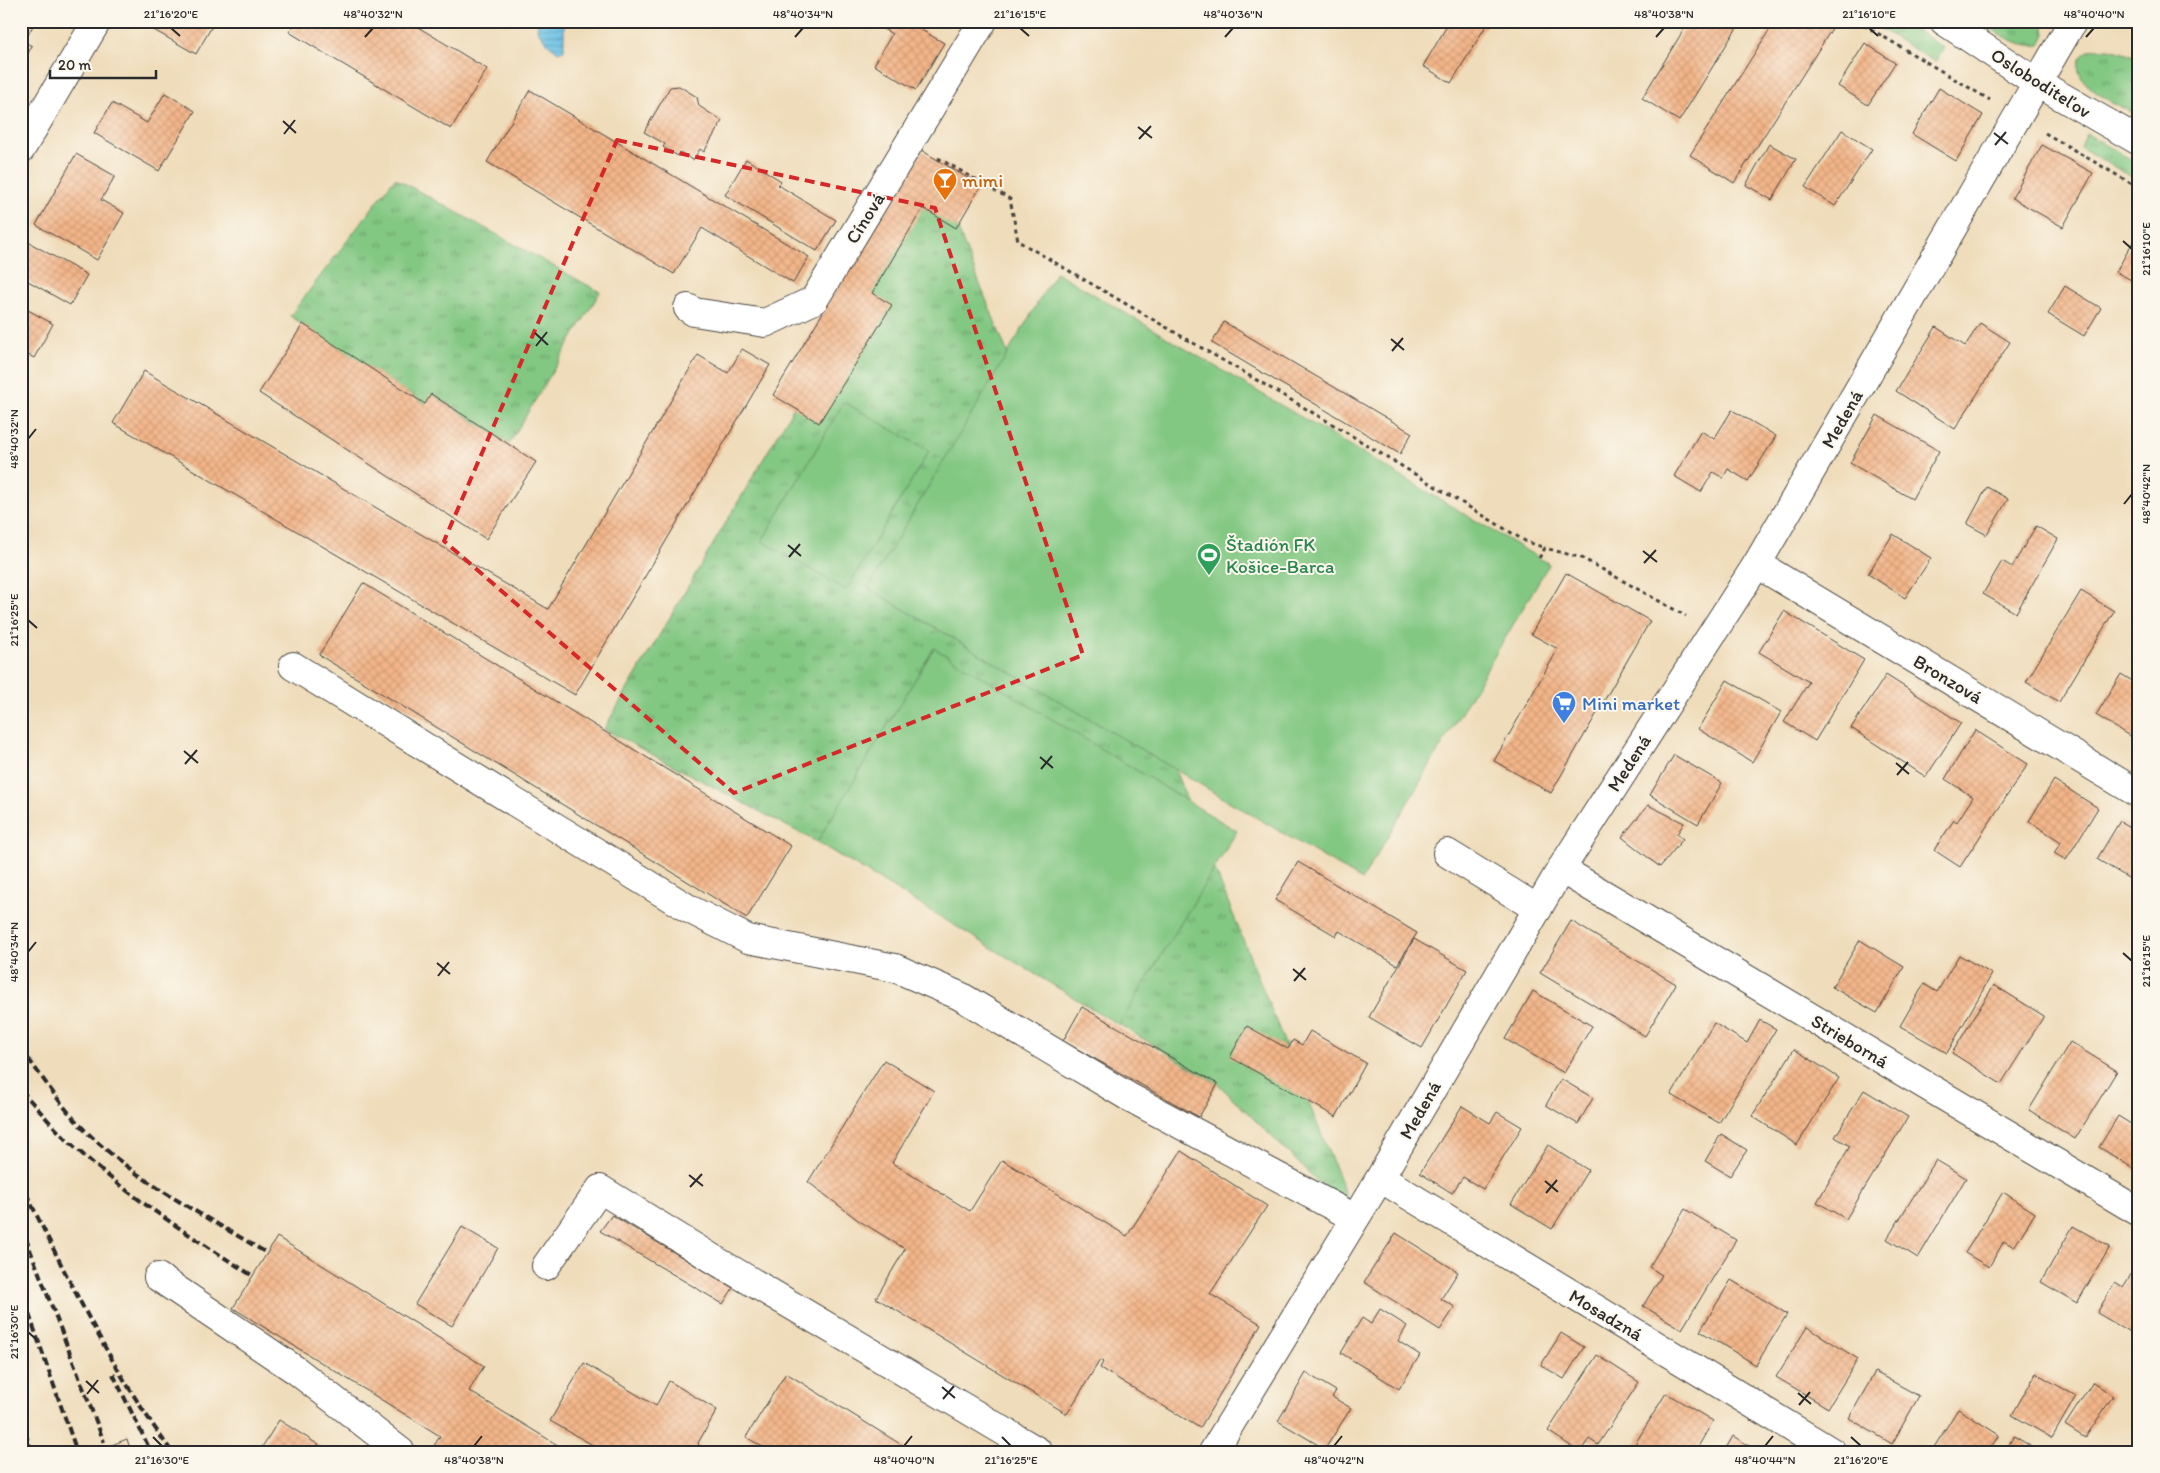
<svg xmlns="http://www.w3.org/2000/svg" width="2160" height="1473" font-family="Itim,sans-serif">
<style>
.grass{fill:url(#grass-tufts);stroke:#567956}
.pitch{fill:#82c782;stroke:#567956}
.water{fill:url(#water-rules);stroke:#497688}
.building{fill:url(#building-cross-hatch)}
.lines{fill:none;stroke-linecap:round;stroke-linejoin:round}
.minor-casing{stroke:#484640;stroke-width:30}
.major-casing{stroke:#484640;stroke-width:30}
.path{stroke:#484640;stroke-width:3;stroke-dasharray:4 4;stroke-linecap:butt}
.minor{stroke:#fff;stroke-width:28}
.major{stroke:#fff;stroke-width:28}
.rail{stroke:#2b2b2b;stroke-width:4;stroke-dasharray:8 4;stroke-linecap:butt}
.marked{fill:none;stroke:#d62828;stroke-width:4;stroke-dasharray:10 6;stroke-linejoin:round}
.ticks{fill:none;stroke:#2b2b2b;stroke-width:2}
.labels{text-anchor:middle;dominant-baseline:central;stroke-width:4;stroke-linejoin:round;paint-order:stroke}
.street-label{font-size:19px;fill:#2b2b2b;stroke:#fbf7ec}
.food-label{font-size:19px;fill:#c56008;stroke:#fbf7ec;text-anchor:start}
.leisure-label{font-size:19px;fill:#27864d;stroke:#fbf7ec;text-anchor:start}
.shop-label{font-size:19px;fill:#366cbe;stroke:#fbf7ec;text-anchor:start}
.neatline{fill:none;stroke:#2b2b2b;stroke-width:2}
.ticks-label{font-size:12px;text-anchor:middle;fill:#2b2b2b}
</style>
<defs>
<pattern id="grass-tufts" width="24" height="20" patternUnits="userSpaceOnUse" patternTransform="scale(1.25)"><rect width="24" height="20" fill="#82c782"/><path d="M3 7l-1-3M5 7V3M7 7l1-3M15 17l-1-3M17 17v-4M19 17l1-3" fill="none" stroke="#6ba26b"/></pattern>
<pattern id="water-rules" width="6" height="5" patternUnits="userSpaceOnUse" patternTransform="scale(1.25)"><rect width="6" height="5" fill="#67c0e5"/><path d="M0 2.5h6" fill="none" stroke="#559cba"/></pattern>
<pattern id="building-cross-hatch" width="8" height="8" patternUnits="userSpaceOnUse" patternTransform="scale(1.25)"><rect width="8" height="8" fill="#f3b589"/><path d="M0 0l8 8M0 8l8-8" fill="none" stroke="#d09c76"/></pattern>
</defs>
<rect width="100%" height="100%" fill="#fbf7ec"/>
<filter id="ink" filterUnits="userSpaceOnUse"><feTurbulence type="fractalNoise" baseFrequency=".02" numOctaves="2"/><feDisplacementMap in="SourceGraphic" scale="10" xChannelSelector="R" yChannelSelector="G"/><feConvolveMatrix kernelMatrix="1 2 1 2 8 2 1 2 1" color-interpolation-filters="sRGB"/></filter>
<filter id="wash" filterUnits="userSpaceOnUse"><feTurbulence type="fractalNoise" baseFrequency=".0096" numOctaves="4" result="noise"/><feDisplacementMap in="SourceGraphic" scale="20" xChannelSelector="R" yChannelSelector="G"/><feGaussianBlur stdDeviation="1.12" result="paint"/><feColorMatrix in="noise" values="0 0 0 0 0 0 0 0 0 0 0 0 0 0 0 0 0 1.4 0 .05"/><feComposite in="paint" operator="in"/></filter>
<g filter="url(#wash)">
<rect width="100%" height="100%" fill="#efdcba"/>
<g class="grass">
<path d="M1883,21H1901L1944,48L1935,62L1879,28Z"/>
<path d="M1979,21H2043L2045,34L2040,45C2017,48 1997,32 1979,21Z"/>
<path d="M2097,49H2109L2139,57V116C2121,106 2072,87 2079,62C2082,53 2089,50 2097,49Z"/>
<path d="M2087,134L2139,164L2132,177L2080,147Z"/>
<path d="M934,170L1355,1218L1218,1084L817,842L604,729Z"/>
<path d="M395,178L600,292L509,444L432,394L425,404L290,316Z"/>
</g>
<g class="pitch">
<path d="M1056,272L1549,564L1362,880L868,588Z"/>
<path d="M844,402L929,451L846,590L762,541Z"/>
<path d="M934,648L1237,831L1119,1025L817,842Z"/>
</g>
<path class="water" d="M538,21H564V50L558,52L547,43L537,30Z"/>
<g id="blocks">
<g class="building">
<path d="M21,21L35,22L24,42L32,46L21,65Z"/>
<path d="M156,21H215L196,54L152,29Z"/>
<path d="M296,21H408L487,69L451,129L289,32Z"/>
<path d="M870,21H913L911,24L944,43L916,90L874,65L892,34Z"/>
<path d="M1450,21H1489L1451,83L1423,66Z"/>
<path d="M1689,21H1741L1679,121L1642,98Z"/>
<path d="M1775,21H1824L1833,27L1734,183L1690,155Z"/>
<path d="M1865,43L1895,63L1868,105L1838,86Z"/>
<path d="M679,86L697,97L699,106L722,121L704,152L700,149L693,160L680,152L678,156L663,147L665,144L644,132L670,87Z"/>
<path d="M1939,88L1983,115L1956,161L1912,134Z"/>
<path d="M530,90L809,257L793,283L702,228L674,274L487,162Z"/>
<path d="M165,93L195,111L159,171L94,133L112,103L147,123Z"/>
<path d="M1842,130L1872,149L1835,206L1805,187Z"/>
<path d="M1769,144L1796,159L1772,200L1746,185Z"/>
<path d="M2042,145L2093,173L2063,227L2012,198Z"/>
<path d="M921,150L981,186L956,228L923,208L872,293L892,305L819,423L773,395Z"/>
<path d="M76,154L115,176L101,200L124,213L97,260L36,225Z"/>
<path d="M746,159L781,181L778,185L836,220L817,251L725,195Z"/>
<path d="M2139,231V284L2116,272Z"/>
<path d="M21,238L87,275L70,305L21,277Z"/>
<path d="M2065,286L2101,308L2084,336L2048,314Z"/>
<path d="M21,306L53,324L34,358L21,351Z"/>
<path d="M1224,322L1412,433L1400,454L1212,343Z"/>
<path d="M1980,323L2010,342L1955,429L1896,391L1936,327L1965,346Z"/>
<path d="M303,324L425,404L431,394L536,462L486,539L259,393Z"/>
<path d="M742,349L770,365L575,695L113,423L144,371L548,609L698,355L728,373Z"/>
<path d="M1732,410L1776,436L1748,481L1728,469L1723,478L1713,472L1701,492L1674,476L1701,431L1714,439Z"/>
<path d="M1877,415L1939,451L1912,499L1850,463Z"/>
<path d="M1987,487L2008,499L1987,535L1967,524Z"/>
<path d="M2036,526L2058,539L2016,613L1983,594L2002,561L2012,567Z"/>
<path d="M1893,534L1931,558L1905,598L1868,574Z"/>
<path d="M1566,573L1650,621L1551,793L1494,761L1558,649L1531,634Z"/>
<path d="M363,583L791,846L747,918L319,655Z"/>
<path d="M2081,591L2114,611L2059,702L2026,682Z"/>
<path d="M1784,611L1864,660L1815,741L1784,722L1809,682L1759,652Z"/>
<path d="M2121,674L2139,685V742L2096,715Z"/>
<path d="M1886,675L1961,723L1926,777L1851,728Z"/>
<path d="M1727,680L1781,712L1752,762L1698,729Z"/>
<path d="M1975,730L2028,764L1960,867L1934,850L1954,820L1957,822L1973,797L1945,779Z"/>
<path d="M1674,755L1722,783L1698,824L1650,795Z"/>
<path d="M2054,780L2098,808L2066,860L2054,853L2061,842L2029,821Z"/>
<path d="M1648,805L1684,823L1677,834L1683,839L1660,867L1622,837Z"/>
<path d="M2120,821L2139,832L2138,884L2097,859Z"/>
<path d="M1298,862L1417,933L1397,965L1339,931L1336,936L1275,900Z"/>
<path d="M1571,921L1676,984L1645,1036L1540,973Z"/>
<path d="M1414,939L1467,970L1422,1048L1369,1017Z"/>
<path d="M1860,940L1904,967L1877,1013L1832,987Z"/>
<path d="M1959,955L1992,974L1947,1053L1900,1026L1924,984L1937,992Z"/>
<path d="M1994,985L2044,1016L2001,1084L1952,1053Z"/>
<path d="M1533,991L1592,1026L1564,1073L1505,1039Z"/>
<path d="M1082,1007L1218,1084L1199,1117L1063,1041Z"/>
<path d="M1760,1020L1776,1029L1719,1123L1671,1095L1714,1023L1747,1043Z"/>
<path d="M1247,1026L1288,1049L1293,1040L1302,1045L1310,1031L1366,1063L1336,1117L1230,1057Z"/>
<path d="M2070,1042L2117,1071L2075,1139L2029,1110Z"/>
<path d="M1794,1049L1839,1078L1797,1145L1752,1116Z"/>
<path d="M884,1060L934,1091L892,1163L970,1211L1002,1160L1127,1236L1181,1151L1267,1206L1210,1294L1261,1324L1200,1428L1100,1368L1103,1362L1100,1360L1067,1414L876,1298L905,1249L858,1220L808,1182Z"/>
<path d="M1561,1079L1593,1098L1578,1124L1546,1105Z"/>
<path d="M1864,1090L1908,1117L1846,1219L1817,1202L1850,1146L1835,1137Z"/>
<path d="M1462,1106L1490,1123L1497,1112L1522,1127L1483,1189L1463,1177L1452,1193L1420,1173Z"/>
<path d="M2118,1116L2139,1129V1172L2099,1147Z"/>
<path d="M1721,1134L1747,1150L1730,1176L1705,1161Z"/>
<path d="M1548,1145L1588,1170L1552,1229L1511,1204Z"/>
<path d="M1936,1160L1966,1178L1918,1258L1887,1239Z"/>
<path d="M2003,1192L2035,1213L2014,1247L2004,1241L1989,1267L1965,1253Z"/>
<path d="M1685,1209L1736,1240L1682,1329L1643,1306L1662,1275L1649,1267Z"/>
<path d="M612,1215L733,1288L723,1304L600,1231Z"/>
<path d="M2073,1226L2110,1247L2077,1303L2041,1282Z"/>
<path d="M462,1227L498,1248L452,1326L415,1304Z"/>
<path d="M1396,1233L1458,1272L1441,1299L1455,1307L1440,1330L1364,1282Z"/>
<path d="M277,1237L484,1366L469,1391L569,1452H436L432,1449L440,1436L233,1308Z"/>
<path d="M2139,1262V1328L2135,1335L2097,1313L2115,1282L2123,1287Z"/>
<path d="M1731,1280L1787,1314L1756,1365L1700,1331Z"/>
<path d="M1380,1309L1407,1326L1398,1341L1420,1355L1399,1389L1341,1353L1362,1318L1371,1324Z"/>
<path d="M1807,1327L1858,1359L1828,1408L1776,1377Z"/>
<path d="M1561,1333L1584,1347L1564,1379L1541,1365Z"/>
<path d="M1597,1355L1639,1382L1598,1445L1589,1439L1580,1452L1548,1431Z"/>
<path d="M584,1363L656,1406L669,1381L717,1410L698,1443L701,1452H605L550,1421Z"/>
<path d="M1875,1372L1919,1396L1892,1444L1849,1418Z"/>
<path d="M786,1373L913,1452H771L746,1437Z"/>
<path d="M1306,1373L1336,1391L1332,1397L1351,1408L1325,1449L1278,1421Z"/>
<path d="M2036,1373L2076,1396L2052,1438L2012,1415Z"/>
<path d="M2093,1382L2113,1396L2085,1438L2065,1425Z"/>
<path d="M1666,1393L1713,1421L1695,1452H1637L1632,1449Z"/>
<path d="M1958,1409L1999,1435L1988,1452H1931Z"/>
<path d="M279,1420L330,1452H259Z"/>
<path d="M1733,1436L1759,1452H1724Z"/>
<path d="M2014,1436L2040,1452H2004Z"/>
<path d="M127,1439L131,1452H94Z"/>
</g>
</g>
</g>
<g filter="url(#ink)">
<use href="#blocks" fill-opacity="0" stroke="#484640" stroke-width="1"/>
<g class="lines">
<defs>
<g id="minor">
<path d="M21,149L97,21"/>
<path d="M688,308L694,312L765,323L814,300L983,21"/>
<path d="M1757,564L2139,794"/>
<path d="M293,666L689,909L748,939L895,968L960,996L1129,1097L1355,1218"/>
<path d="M1447,853L1538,909"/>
<path d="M1561,869L2139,1212"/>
<path d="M1380,1178L1832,1452"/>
<path d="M546,1266L600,1189L715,1260L1039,1452"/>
<path d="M158,1277L297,1371L401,1452"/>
<path d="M1213,1452L1380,1178L1561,869L1757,564L2073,21"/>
</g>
<path id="major" d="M1944,21L2036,82L2139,141"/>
</defs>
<use href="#minor" class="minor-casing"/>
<use href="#major" class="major-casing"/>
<g class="path">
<path d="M1857,21L1990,100"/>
<path d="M2045,133L2139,188"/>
<path d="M938,158L1010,199L1018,241L1339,428L1525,541L1545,548"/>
<path d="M1539,558L1545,548L1582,558L1686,616"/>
</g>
<use href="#minor" class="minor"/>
<use href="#major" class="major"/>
<g class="rail">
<path d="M21,1049C44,1079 65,1113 93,1138C143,1185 207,1217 265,1252"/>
<path d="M21,1090C40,1111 58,1133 79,1151C132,1199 192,1237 253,1276"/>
<path d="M21,1183C66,1275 111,1369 172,1452"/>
<path d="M21,1226L104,1442"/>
<path d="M21,1291L77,1452"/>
<path d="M113,1374L151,1452"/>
<path d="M21,1421L32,1452"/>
</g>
</g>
</g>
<path class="marked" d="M617,140L935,208L1083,655L734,793L444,541Z"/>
<path class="ticks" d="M171,28L180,36M1020,28L1029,36M1869,28L1878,36M365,37L373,28M795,37L803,28M1225,37L1233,28M1656,37L1664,28M2086,37L2094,28M283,121L296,133M1138,127L1152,138M1994,133L2008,144M284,134L295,120M1139,139L1151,126M1995,145L2006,132M2123,241L2132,249M535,333L548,345M1391,339L1404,350M536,346L547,332M1392,351L1403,338M28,439L36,429M2124,504L2132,494M788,545L801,556M1643,551L1657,562M789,557L800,544M1644,563L1656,550M28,620L37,628M184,751L198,763M1040,757L1053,768M1896,763L1909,774M185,764L197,750M1041,769L1052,756M1897,775L1908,762M28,952L36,942M2123,953L2132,961M437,963L450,974M1293,969L1306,980M438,976L449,962M1294,981L1305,968M689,1175L703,1186M1545,1181L1558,1192M690,1187L702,1174M1546,1193L1557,1180M28,1332L37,1340M86,1381L99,1393M942,1387L955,1398M1798,1393L1811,1404M87,1394L98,1380M943,1399L954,1386M1799,1405L1810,1392M153,1437L162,1446M1002,1437L1011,1446M1851,1437L1861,1446M474,1446L482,1436M904,1446L912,1436M1334,1446L1342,1436M1765,1446L1773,1436"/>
<defs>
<symbol id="bar-pin" viewBox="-11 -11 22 30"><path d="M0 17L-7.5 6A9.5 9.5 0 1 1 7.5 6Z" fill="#e8710a" stroke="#fbf7ec"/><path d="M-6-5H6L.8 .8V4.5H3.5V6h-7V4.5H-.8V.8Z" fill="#fff"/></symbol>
<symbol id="stadium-pin" viewBox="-11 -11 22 30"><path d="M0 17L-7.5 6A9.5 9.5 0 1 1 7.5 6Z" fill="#2e9e5b" stroke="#fbf7ec"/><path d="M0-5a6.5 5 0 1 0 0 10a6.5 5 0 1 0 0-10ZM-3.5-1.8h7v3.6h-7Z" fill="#fff"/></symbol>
<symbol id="supermarket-pin" viewBox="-11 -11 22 30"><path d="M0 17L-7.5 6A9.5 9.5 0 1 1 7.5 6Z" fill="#3f7fe0" stroke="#fbf7ec"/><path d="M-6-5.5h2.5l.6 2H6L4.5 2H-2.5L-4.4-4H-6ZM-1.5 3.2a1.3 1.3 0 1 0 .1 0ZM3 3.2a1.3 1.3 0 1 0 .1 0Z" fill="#fff"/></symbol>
</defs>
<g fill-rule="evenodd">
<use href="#bar-pin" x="931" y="166" width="28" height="38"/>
<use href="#stadium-pin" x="1195" y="541" width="28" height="38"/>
<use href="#supermarket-pin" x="1550" y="689" width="28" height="38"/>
</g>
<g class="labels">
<g class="street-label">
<text transform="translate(2041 83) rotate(32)">Osloboditeľov</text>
<text transform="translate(865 218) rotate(-58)">Cínová</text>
<text transform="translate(1842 419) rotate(-60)">Medená</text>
<text transform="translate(1948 679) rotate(31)">Bronzová</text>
<text transform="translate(1629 763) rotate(-57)">Medená</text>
<text transform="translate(1850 1041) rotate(31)">Strieborná</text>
<text transform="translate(1420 1110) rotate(-60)">Medená</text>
<text transform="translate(1606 1315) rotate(31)">Mosadzná</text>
</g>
<g class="food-label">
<text x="962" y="180">mimi</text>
</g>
<g class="leisure-label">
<text x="1226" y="544">Štadión FK<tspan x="1226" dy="22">Košice-Barca</tspan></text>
</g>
<g class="shop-label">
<text x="1582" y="703">Mini market</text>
</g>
</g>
<rect width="2160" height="1473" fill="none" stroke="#fbf7ec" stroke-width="55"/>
<path d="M50 70v8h106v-8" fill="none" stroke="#2b2b2b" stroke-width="2.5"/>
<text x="58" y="70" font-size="15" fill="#2b2b2b" stroke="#fbf7ec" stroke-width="4" paint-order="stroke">20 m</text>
<rect x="28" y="28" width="2104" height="1418" class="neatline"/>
<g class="ticks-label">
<text x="171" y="18">21°16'20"E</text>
<text x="373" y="18">48°40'32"N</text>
<text x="803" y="18">48°40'34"N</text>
<text x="1020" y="18">21°16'15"E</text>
<text x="1233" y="18">48°40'36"N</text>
<text x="1664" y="18">48°40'38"N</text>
<text x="1869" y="18">21°16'10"E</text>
<text x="2094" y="18">48°40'40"N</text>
<text transform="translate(2146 249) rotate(-90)" y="4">21°16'10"E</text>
<text transform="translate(14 439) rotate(-90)" y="4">48°40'32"N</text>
<text transform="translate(2146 494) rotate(-90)" y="4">48°40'42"N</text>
<text transform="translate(14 620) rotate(-90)" y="4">21°16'25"E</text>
<text transform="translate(14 952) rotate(-90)" y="4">48°40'34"N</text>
<text transform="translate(2146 961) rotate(-90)" y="4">21°16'15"E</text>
<text transform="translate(14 1332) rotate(-90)" y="4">21°16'30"E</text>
<text x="162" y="1464">21°16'30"E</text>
<text x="474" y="1464">48°40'38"N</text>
<text x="904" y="1464">48°40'40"N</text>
<text x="1011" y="1464">21°16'25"E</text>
<text x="1334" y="1464">48°40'42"N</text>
<text x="1765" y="1464">48°40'44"N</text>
<text x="1861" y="1464">21°16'20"E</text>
</g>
</svg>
